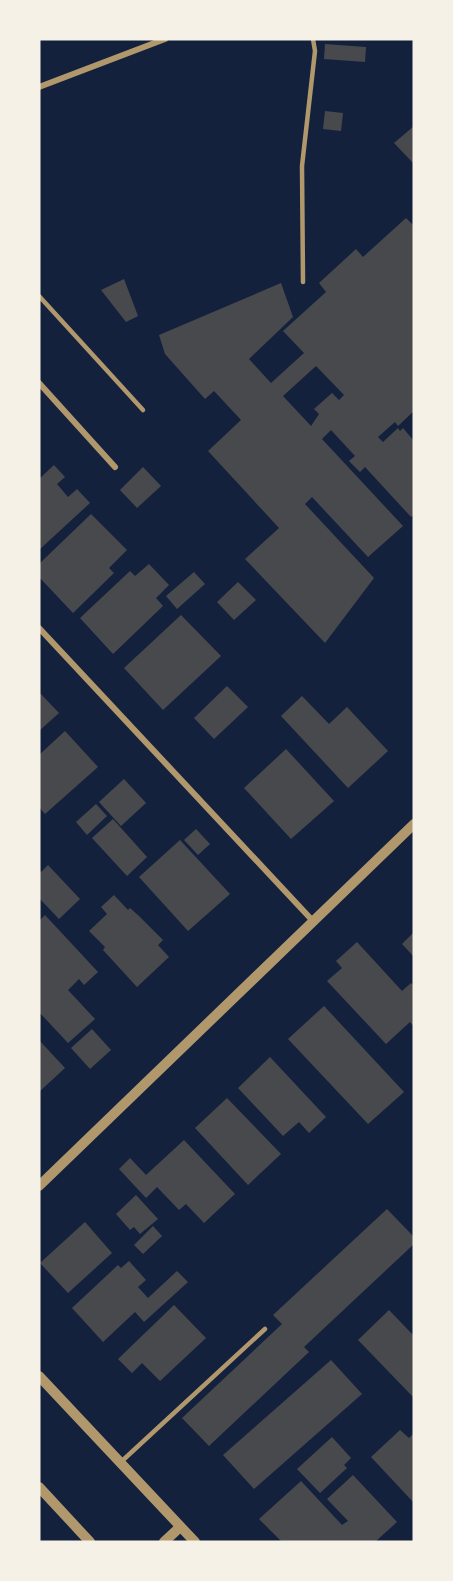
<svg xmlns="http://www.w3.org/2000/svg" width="453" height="1581" font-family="Georgia,serif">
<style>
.building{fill:#48494c;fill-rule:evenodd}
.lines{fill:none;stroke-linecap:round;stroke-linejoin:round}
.service{stroke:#b1986c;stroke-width:4.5}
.minor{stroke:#b1986c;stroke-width:6}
.tertiary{stroke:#b1986c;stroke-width:10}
</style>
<rect width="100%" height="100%" fill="#14213d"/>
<g class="building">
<path d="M325,44L366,47L365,62L324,59Z"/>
<path d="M325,111L343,113L341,131L323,129Z"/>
<path d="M414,126V164L394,143Z"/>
<path d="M406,218L414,226V411L398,426L395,422L378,437L383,442L398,428L400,431L403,428L414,441V514L411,517L365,467L360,472L349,461L355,456L331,430L322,439L403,526L368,557L312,497L305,504L374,578L325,643L245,559L279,528L208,451L241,420L214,391L205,399L165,354L159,335L281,283L293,317L249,359L271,383L304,353L283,331L326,292L319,283L356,249L363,257ZM316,366L344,395L339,400L332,393L314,409L319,414L311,426L283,396Z"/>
<path d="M124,279L138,316L126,322L101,290Z"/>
<path d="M54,465L65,477L57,484L68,497L77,489L90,503L39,550V479Z"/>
<path d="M143,467L161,486L137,508L120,490Z"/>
<path d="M91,514L127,550L109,568L114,573L73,613L39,577V564Z"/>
<path d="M149,564L169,585L156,598L163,606L113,654L80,618L130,571L135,576Z"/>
<path d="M194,572L205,584L177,609L166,596Z"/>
<path d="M238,582L256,600L234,620L217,602Z"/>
<path d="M181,615L221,656L163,710L124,668Z"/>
<path d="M227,686L248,707L214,739L194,718Z"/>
<path d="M39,692L59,713L39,731Z"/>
<path d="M302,696L329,724L347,707L388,751L348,788L281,716Z"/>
<path d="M65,731L98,767L45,814L39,807V755Z"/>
<path d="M286,749L334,801L291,839L244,788Z"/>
<path d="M124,779L146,803L121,826L99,802Z"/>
<path d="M96,804L107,816L87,835L76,822Z"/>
<path d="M113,819L147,857L127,876L92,838Z"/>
<path d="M196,829L210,844L198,855L184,840Z"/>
<path d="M180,840L230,894L188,931L139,877Z"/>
<path d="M48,865L80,899L59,919L39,898V870L41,872Z"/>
<path d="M114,895L128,910L130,908L139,916L163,940L158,945L169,957L137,987L103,950L105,947L89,931L107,914L101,907Z"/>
<path d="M45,915L98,972L84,985L79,979L68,990L95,1019L68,1043L39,1012V921Z"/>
<path d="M414,932V957L402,944Z"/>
<path d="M357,942L402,991L411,983L414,986V1027L410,1022L386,1044L327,981L342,968L336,961Z"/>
<path d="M324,1006L404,1092L368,1124L288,1039Z"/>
<path d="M92,1029L111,1050L90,1069L71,1048Z"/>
<path d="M39,1040L65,1068L39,1092Z"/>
<path d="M270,1057L326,1117L309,1133L299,1122L283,1136L238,1088Z"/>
<path d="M227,1098L281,1154L248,1185L195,1128Z"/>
<path d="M184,1140L235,1194L204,1223L186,1204L179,1210L157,1187L146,1198L119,1169L130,1158L146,1175Z"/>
<path d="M136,1195L158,1219L140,1234L134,1227L130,1230L116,1214Z"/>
<path d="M387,1209L414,1237V1244L304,1347L309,1352L209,1446L182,1418L282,1324L273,1315Z"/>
<path d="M85,1222L112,1253L68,1293L40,1263Z"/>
<path d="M153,1226L162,1236L143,1254L134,1245Z"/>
<path d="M129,1261L146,1280L138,1287L148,1298L177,1271L188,1282L144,1322L135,1312L103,1342L72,1308L118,1265L121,1268Z"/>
<path d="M174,1305L206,1338L160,1381L142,1363L132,1373L118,1359Z"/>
<path d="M389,1310L414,1336V1398L358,1340Z"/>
<path d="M331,1360L362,1394L254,1489L223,1455Z"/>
<path d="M400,1430L409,1438L414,1433V1503L371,1457Z"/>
<path d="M332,1437L351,1458L344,1465L347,1468L320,1493L297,1469Z"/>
<path d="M353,1475L397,1522L375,1542H282L259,1519L301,1481L342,1525L348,1521L327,1499Z"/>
</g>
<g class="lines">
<g class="service">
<path d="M303,282L302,166L315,51L313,39"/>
<path d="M39,296L143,410"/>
<path d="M122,1461L265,1329"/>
</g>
<g class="minor">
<path d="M39,87L165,39"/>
<path d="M39,383L115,467"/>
<path d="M39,628L312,920"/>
</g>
<g class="tertiary">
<path d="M39,1186L414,824"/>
<path d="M39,1376L195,1542"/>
<path d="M39,1487L90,1542"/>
<path d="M164,1542L180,1527"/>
</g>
</g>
<rect width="453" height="1581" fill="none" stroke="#f6f1e7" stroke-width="81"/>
</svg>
